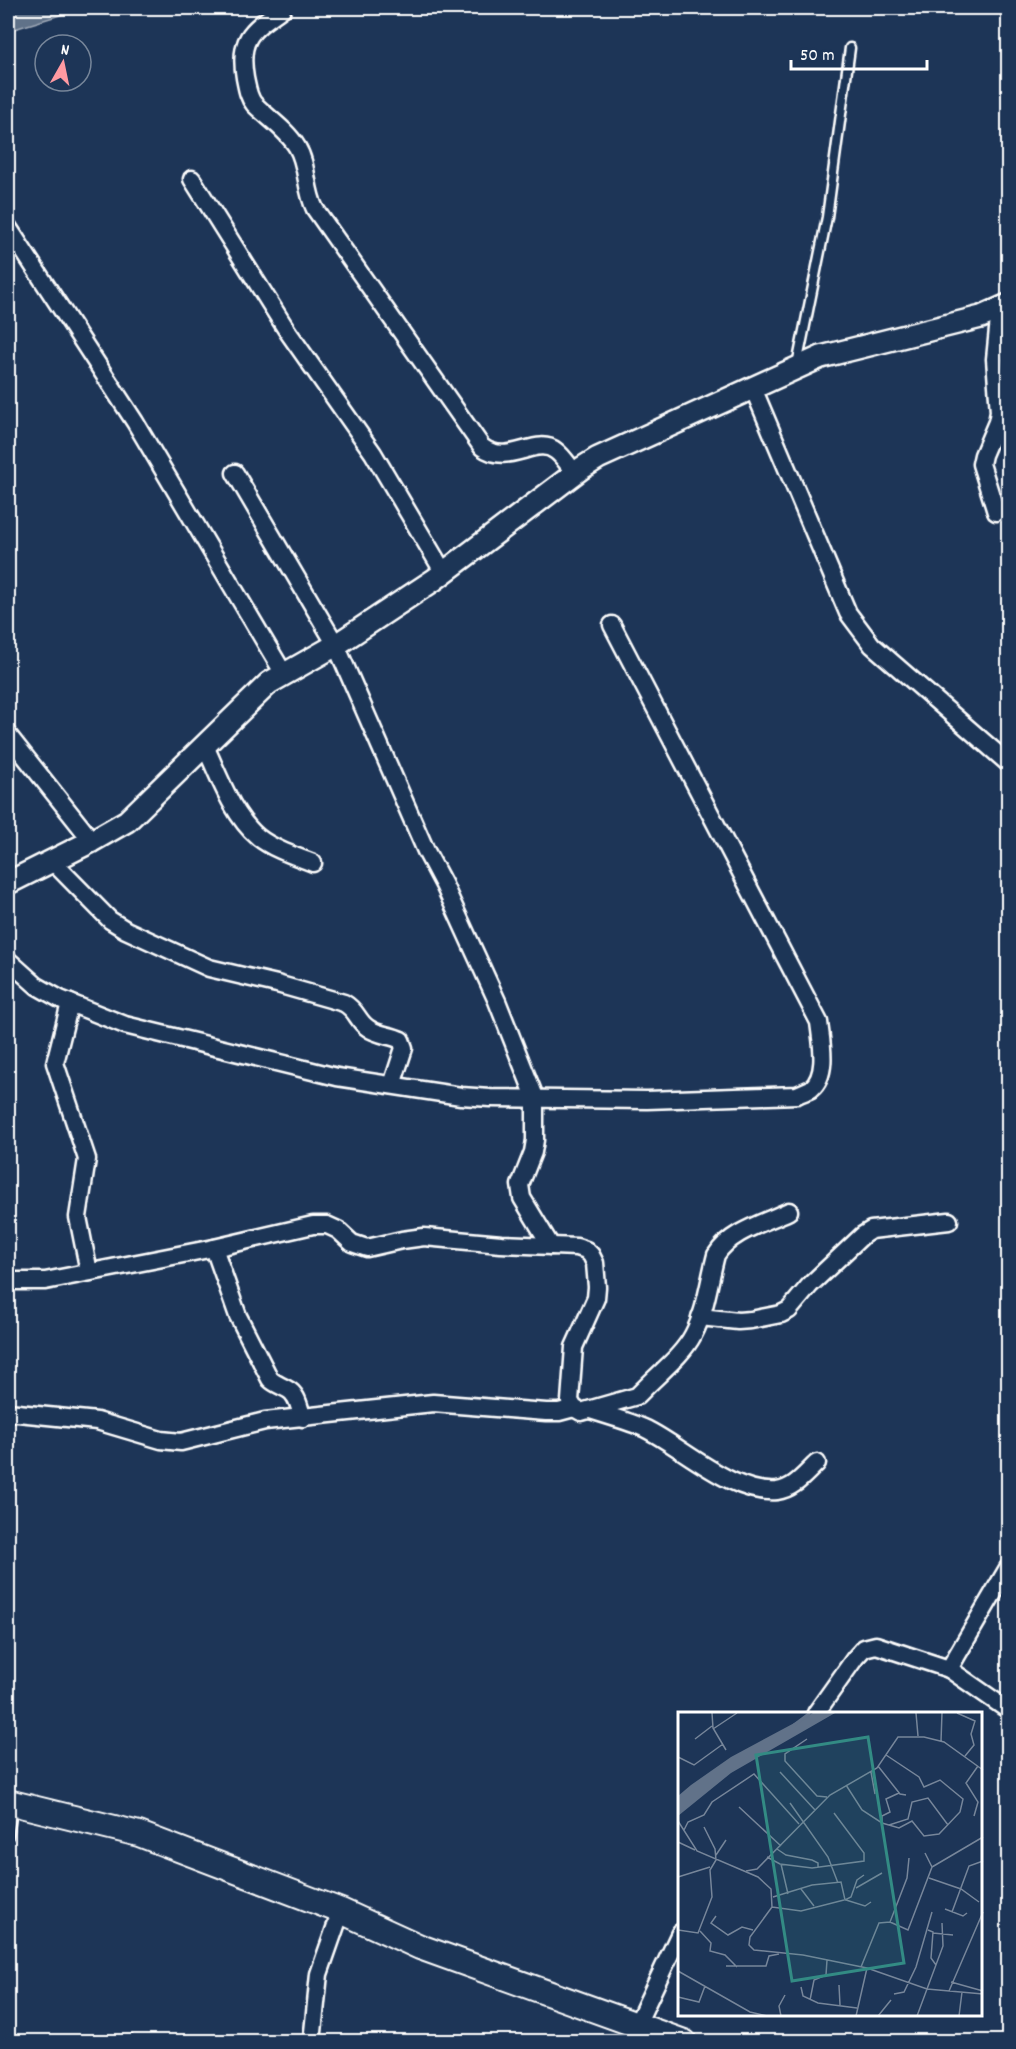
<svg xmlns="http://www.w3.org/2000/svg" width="1016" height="2049" font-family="Dekko,sans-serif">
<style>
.water{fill:#617289;stroke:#a0aab8;stroke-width:1.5}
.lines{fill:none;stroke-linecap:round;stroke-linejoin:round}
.service-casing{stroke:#fff;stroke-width:13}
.minor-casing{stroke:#fff;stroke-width:21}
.tertiary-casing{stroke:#fff;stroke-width:26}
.secondary-casing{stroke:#fff;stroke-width:28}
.service{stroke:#1d3557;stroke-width:8}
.minor{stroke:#1d3557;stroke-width:16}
.tertiary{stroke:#1d3557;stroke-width:21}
.secondary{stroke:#1d3557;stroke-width:24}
.inset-river{fill:none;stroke:#617289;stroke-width:3}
.inset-road{fill:none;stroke:#77869a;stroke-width:1.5}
.view{fill:#338b84;fill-opacity:0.15;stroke:#338b84;stroke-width:3}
.inset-edge{fill:none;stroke:#fff;stroke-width:3}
</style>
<rect width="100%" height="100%" fill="#1d3557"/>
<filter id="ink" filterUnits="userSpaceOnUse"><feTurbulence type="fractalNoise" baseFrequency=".0167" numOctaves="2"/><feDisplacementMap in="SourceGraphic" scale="12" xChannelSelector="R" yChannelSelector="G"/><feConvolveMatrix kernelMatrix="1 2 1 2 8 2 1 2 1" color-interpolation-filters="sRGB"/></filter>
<g filter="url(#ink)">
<path class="water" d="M8,8H83L8,31Z"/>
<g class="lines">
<defs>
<g id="service">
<path d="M797,365L827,217L850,48"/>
<path d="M8,1836L13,1804"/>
</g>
<g id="minor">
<path d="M283,8C252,30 238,37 245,78C247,87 248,97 254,104C268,118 287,130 297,147C308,165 305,189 315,209L482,447C509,467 536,435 556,451C563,456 569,466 575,473"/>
<path d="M192,179L288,332L373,453L444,573"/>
<path d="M8,227L135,422L284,674"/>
<path d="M753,388L848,613L872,645L1008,763"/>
<path d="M235,473L336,645L426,851L444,885L497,1001L535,1097V1140L533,1152L520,1185L522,1198L551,1246"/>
<path d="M996,512L981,464L983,455L997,422L999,412L995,359L1000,309"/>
<path d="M8,735L92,841"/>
<path d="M205,746C219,776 232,815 258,837C273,849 295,856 313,863"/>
<path d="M51,860L110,920L126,930L209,968L277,984L344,1003C358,1011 357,1021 368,1028C377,1035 391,1035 401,1040L404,1048L392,1085"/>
<path d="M8,960L37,986L60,999L125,1025L337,1077L461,1096L490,1098L647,1100L797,1095C801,1093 807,1091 811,1089C829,1074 821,1041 819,1022L612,625"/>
<path d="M70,1003L55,1063L87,1159L78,1217L89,1272"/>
<path d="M214,1248L238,1316L270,1379C275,1384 280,1385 287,1389C298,1394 299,1408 303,1418"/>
<path d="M8,1281H45L214,1248L313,1225H327L338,1230L352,1243L367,1248L402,1240L424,1237L501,1244L577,1247L586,1250L591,1255L595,1263L597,1287L596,1298L574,1347L570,1401L574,1408L581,1412L637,1396L643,1390C659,1373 682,1356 693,1335C706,1311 709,1281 716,1255C731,1231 764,1223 789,1211"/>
<path d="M700,1317L738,1321L751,1320L781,1314L789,1310L810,1285L863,1235L871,1230L949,1221"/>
<path d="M590,1410C608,1416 629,1421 646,1429C684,1448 733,1495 777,1491C794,1489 805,1474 817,1463"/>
<path d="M8,1412L97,1421L161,1440L181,1442L265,1421L433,1403L546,1412H559L574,1408"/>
<path d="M1008,1568L949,1669L1008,1710"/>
<path d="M816,1713L855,1658L864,1648L876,1645L949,1669"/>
<path d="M637,2024L680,1933"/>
<path d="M312,2042L319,1974L341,1911"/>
</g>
<path id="tertiary" d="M8,883L92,841L127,821L269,683L336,645L434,580L582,468L598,458L821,357L981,317L1008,305"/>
<path id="secondary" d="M8,1802L139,1834L341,1911L420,1947L684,2042"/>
</defs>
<use href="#service" class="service-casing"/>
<use href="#minor" class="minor-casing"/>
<use href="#tertiary" class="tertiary-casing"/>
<use href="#secondary" class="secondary-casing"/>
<use href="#service" class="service"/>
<use href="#minor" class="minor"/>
<use href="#tertiary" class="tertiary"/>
<use href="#secondary" class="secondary"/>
</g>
</g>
<g transform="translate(678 1712)">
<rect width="304" height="304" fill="#1d3557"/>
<path d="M135,1H157L53,61L0,104V84L13,73L53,45Z" fill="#617289"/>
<path class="inset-river" d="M116,13L132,1"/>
<path class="inset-road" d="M34,1L35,16L48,38M238,1L240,24M279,1L297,9L293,22L296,33L287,44M35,17L59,1M17,27L34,14M129,27L107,42V49L139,84L149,85M263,29L264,1M0,45L16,53L45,32M200,54L222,82L228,83M102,60L137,98M193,60L197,82M168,73L184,98L204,111L221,116L234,109L246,124L261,122L282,100L285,87L262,68L246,75L241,65L208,43M112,91L150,145L160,171M61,95L103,134M296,104L300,90L288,71L300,54M0,109L19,139L80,165L93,177L94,195L72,225L71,233L76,238L125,243L189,256L249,277L305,282M204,110V104L212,100L208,87L221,81M211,113L230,107L234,90L250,86L270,113M6,118L10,110L26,103L34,90L76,62L121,112M0,130L17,138M99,137L108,143L134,148L140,151V156M38,143L48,128M89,145L102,152L134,156L186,149V141L156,101M231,146L229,166L212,210L230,218L254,155L247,141M103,152L110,182M254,155L305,125M68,159L79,157L152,83L199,56L220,25H246L266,30L305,58M0,165L32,155M251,166L283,177L301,190M178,176L204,161M123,177L136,194M95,185L134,173L163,170L167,188L173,185L179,168L186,163M168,188L187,194L193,190M94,195L123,199L166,188M267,197L285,204L289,201M274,200L291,154L305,149M38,204L33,211L50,223L64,215L75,218M0,218L20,221L34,185L32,158L38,148L37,137L26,115M250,218L255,220L253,246L258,253M22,219L33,231L32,239L47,243L59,255M255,221L275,223M48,254H88L91,244L101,242M183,255L201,211L212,210M0,259L72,300L89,304M273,270L305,279M161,273L162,293M123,275L125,284L140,291L179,296M271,279L305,200M216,282L226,280L238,255L254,200M0,285L21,290L27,274M132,288L136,268L148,263L149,248M103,304L101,294L107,283M178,304L189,256M200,304L213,288M239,304L265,234L264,211M281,304L284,280"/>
<path class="view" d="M190,25L226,251L114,269L78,43Z"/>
<rect width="304" height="304" class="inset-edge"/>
</g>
<rect width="1016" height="2049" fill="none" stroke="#1d3557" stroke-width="30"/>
<rect x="15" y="15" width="986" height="2019" fill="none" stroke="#fff" stroke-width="2" filter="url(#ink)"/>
<g transform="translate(63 63) rotate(9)"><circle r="28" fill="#1d3557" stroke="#77869a" stroke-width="1.5"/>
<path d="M0-4.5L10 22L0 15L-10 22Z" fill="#ff9aa2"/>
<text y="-9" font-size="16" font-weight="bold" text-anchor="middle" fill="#ffffff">N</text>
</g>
<path d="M791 60v9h136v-9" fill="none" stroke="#ffffff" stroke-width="3"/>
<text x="800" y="60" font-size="18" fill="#ffffff" stroke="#1d3557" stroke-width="4.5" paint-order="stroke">50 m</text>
</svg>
